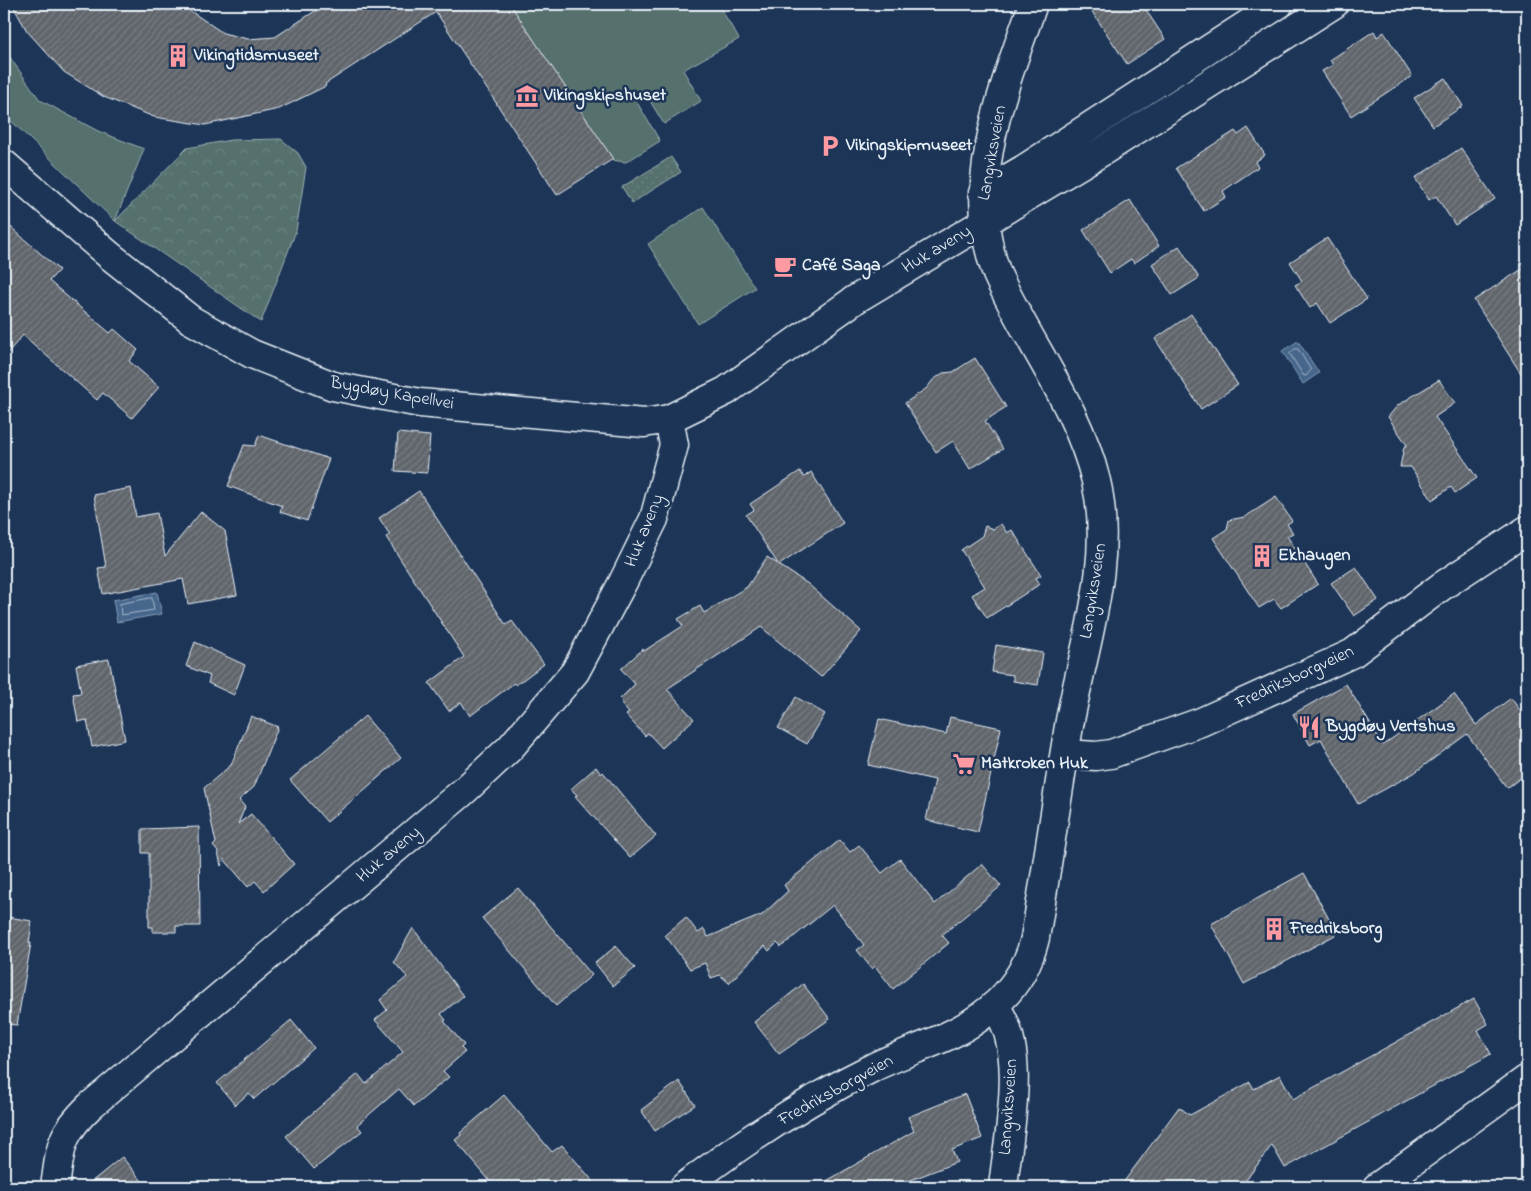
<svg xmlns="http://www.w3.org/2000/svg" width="1531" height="1191" font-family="'Indie Flower',sans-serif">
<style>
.green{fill:#54706d;stroke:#9eb0b2}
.forest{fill:url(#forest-crowns);stroke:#9eb0b2}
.garden{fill:url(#garden-dots);stroke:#9eb0b2}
.water{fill:#46668c;stroke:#879eb7}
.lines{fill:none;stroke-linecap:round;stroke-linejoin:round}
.shore{stroke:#a7b9cd;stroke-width:1}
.building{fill:url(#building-hatch);stroke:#e8f1f8}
.minor-casing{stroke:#e8f1f8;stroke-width:31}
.minor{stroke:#1d3557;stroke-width:28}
.labels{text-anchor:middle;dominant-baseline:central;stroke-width:5;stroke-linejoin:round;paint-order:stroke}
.poi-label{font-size:18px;font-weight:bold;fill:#e8f1f8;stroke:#1d3557;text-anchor:start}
.street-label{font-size:18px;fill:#e8f1f8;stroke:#1d3557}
</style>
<defs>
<pattern id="forest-crowns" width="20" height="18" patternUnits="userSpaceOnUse" patternTransform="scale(1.25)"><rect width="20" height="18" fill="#54706d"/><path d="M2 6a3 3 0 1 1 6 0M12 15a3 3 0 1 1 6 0" fill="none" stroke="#6d8583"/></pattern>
<pattern id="garden-dots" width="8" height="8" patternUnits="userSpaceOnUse" patternTransform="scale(1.25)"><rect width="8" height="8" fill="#54706d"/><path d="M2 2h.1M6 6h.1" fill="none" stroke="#6d8583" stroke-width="1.8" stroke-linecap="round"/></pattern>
<pattern id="building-hatch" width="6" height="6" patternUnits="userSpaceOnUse" patternTransform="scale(1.25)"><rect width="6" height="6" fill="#61656c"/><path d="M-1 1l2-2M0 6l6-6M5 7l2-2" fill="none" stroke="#787c82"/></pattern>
</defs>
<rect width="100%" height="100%" fill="#1d3557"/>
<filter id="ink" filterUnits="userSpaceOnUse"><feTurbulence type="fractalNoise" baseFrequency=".02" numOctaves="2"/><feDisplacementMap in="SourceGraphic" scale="10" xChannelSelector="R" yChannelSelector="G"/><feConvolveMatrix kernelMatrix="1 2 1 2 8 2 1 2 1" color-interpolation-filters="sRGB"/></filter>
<g filter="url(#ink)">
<g class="green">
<path d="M508,4H718L739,39L683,70L701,101L664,124L645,93L635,99L660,141L626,162L611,160Z"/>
<path d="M4,49L40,100L98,131L144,149L115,221L4,114Z"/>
<path d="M703,207L755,288L698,324L648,244Z"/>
</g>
<path class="forest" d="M281,139L298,153L306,167L296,231L261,322L115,221L187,148L231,140Z"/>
<path class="garden" d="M671,157L681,172L632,203L622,187Z"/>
<g class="water">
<path d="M1298,341L1319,373L1303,384L1282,351Z"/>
<path d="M157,592L162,614L117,622L113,600Z"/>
</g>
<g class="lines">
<g class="shore">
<path d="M1295,349H1298L1311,370L1306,376L1303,375L1290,354Z"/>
<path d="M152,598L154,610L121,615L120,604Z"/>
</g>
</g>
<g class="building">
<path d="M12,4H180L223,33L248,39L275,37L326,4H510L613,159L557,195L436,12L325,84L326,86L279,109L205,125L154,117L104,97L64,72L27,31Z"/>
<path d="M1087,4H1142L1165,39L1127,64Z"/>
<path d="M1374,31L1377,37L1384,32L1412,76L1351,116L1322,71L1333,65L1330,60Z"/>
<path d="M1445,78L1463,106L1433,126L1414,98Z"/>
<path d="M1248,128L1265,155L1255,162L1258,167L1223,191L1226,197L1204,211L1176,168L1235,131L1238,135Z"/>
<path d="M1461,148L1495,199L1455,225L1436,196L1429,200L1415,178Z"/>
<path d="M1130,200L1159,246L1134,263L1131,259L1110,273L1083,230Z"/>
<path d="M4,221L59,270L49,281L110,333L114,329L138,350L129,361L159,387L132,418L103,393L97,400L23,335L4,357Z"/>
<path d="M1327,238L1367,299L1330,323L1317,303L1310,308L1295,285L1302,281L1290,262Z"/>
<path d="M1179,246L1199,278L1172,295L1152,264Z"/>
<path d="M1527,266V383L1474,300Z"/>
<path d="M1191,314L1238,385L1201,409L1155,339Z"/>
<path d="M975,358L1006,407L985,421L1003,449L970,469L953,441L936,452L905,403L927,388L933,380L943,373L953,372Z"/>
<path d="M1439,380L1455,403L1435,417L1477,478L1455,493L1451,487L1432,500L1411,467H1400L1404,447L1407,445L1388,417L1398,405Z"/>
<path d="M398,433L430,436L427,473L395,471Z"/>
<path d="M259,435L329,459L307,521L280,512L282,506L228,486L244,445L255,446Z"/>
<path d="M800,471L804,477L811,472L843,523L779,565L808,584L861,631L821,677L761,627L667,689L694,719L662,748L648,733L645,736L626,715L629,713L621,704L623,702L620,699L635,684L621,669L643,649L644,651L683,626L678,619L700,606L704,613L747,587L767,557L778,564L746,515L754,510L750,504Z"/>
<path d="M131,488L136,517L157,513L165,556L201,512L225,531L237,595L188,604L183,579L103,594L98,568L106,567L94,495Z"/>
<path d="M419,491L506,625L512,621L544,664L516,685L514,683L470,716L461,702L449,711L429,683L464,657L386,537L390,535L379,518Z"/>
<path d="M1276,497L1292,521L1287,524L1293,533L1287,536L1318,584L1281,608L1274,599L1259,608L1213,538L1227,529L1229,520L1245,517Z"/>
<path d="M1001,524L1007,533L1012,530L1041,575L1036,578L1040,584L987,618L972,595L985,587L961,550L982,536L985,526L993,529Z"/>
<path d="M1356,567L1378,600L1354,616L1331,583Z"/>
<path d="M195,642L245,665L234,695L208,683L210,676L186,666Z"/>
<path d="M996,645L1043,653L1038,685L1013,681V675L992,672Z"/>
<path d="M109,659L125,740L92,747L87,720L78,722L73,694L81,693L76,665Z"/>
<path d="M1346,684L1383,745L1454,694L1476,725L1511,698L1527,720V773L1507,788L1467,734L1414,773L1358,804L1321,739L1310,745L1293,714Z"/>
<path d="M796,697L825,714L807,744L778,728Z"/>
<path d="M251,716L278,727L254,787L239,800L245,807L238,824L251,814L294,864L264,891L255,881L248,887L224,859L221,866L218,852L213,846L216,843L204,788L231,765Z"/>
<path d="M365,716L401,758L327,822L290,780Z"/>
<path d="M950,717L1001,728L978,832L926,820L935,780L868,765L879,719L946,734Z"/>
<path d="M596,767L601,774L603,772L656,836L630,858L575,796L577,795L571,789Z"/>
<path d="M199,827L200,926H176V932H153V927H149V853H142V829Z"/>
<path d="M840,840L850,852L859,845L882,873L900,859L935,904L982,864L1001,886L942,935L949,943L893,989L875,966L872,969L857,950L864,945L833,905L781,947L777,943L769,951L765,946L729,983L720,975L711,978L705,963L690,969L665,935L686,917L698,933L704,929L708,937L762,915L788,891L784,885Z"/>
<path d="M1304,873L1337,934L1244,984L1211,924Z"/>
<path d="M518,888L592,975L556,1006L482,918Z"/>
<path d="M8,917L32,921L29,943H31L17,1025L4,1024V927L7,928Z"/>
<path d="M413,928L463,996L441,1014L446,1020L444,1021L464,1045L461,1048L465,1052L443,1071L449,1077L414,1106L399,1089L357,1125L362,1131L314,1169L286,1136L358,1074L366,1084L403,1052L375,1020L387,1010L380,1000L407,977L394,962Z"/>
<path d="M616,946L635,968L613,986L595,963Z"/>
<path d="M803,984L830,1019L779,1054L754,1022Z"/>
<path d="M1474,999L1488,1024L1478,1030L1491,1054L1285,1168L1272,1145L1241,1187H1120L1179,1107L1190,1115L1250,1082L1254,1089L1280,1075L1293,1099Z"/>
<path d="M291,1020L314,1048L254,1099L249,1093L235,1105L217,1083Z"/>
<path d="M679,1081L695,1105L655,1131L641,1110Z"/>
<path d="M965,1094L982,1138L952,1150L957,1162L893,1187H816L914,1131L908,1117Z"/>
<path d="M504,1095L552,1152L562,1145L598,1187H495L455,1140L461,1135L460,1133Z"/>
<path d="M122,1157L147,1187H85Z"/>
</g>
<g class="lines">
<defs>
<g id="minor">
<path d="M4,164L109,255L191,320L252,354L333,386L420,403L644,423L669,419L726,391L856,299L1103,151L1334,4"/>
<path d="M983,193L1024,169L1279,4"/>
<path d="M1065,754L1096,756L1111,754L1201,722L1353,653L1442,586L1527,530"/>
<path d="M994,1006C1029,1046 1008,1137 1003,1187"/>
<path d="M55,1187C61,1146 59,1136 90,1106L464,791L510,748L575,672L623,582L654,519L674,445L669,419"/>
<path d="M684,1187C743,1142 807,1100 874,1067C908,1050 949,1040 980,1017C1008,997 1027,972 1035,938C1047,868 1057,797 1069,726C1083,647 1115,562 1096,481C1078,406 1028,343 997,274C963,186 1004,87 1033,4"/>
<path d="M1377,1187L1527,1079"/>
</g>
</defs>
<use href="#minor" class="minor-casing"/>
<use href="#minor" class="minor"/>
</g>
</g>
<defs>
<symbol id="building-bare" viewBox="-9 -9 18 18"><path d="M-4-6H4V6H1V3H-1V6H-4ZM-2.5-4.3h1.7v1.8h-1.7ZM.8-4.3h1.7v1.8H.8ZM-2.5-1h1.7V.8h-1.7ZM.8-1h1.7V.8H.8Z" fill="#ff9aa2" stroke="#1d3557" stroke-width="2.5" paint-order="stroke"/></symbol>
<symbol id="museum-bare" viewBox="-9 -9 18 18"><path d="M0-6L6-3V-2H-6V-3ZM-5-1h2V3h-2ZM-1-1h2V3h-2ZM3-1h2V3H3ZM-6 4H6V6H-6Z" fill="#ff9aa2" stroke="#1d3557" stroke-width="2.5" paint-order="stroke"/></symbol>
<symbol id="parking-bare" viewBox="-9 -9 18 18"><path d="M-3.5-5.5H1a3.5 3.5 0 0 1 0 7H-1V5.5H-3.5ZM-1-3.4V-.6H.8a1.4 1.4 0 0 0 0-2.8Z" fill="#ff9aa2" stroke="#1d3557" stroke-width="2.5" paint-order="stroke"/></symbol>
<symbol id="cafe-bare" viewBox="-9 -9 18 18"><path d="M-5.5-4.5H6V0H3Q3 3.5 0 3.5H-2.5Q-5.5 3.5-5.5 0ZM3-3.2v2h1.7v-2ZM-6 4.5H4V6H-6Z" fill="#ff9aa2" stroke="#1d3557" stroke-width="2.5" paint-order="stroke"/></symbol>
<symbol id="restaurant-bare" viewBox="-9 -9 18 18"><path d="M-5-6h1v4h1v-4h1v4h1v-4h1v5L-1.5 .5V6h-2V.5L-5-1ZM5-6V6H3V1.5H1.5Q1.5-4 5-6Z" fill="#ff9aa2" stroke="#1d3557" stroke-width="2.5" paint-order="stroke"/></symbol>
<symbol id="supermarket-bare" viewBox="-9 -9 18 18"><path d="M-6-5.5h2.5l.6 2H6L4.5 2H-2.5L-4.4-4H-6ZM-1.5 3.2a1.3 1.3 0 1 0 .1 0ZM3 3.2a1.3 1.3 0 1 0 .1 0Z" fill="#ff9aa2" stroke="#1d3557" stroke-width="2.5" paint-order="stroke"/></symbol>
</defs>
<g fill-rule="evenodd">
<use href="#building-bare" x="162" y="40" width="32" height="32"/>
<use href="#museum-bare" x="511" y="80" width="32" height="32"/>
<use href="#parking-bare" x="814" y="130" width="32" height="32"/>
<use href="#cafe-bare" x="769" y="250" width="32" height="32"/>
<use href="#building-bare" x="1246" y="540" width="32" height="32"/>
<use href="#restaurant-bare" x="1293" y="711" width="32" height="32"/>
<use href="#supermarket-bare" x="948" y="748" width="32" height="32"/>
<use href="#building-bare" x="1258" y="913" width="32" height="32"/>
</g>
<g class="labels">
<g class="poi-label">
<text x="194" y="56">Vikingtidsmuseet</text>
<text x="544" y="96">Vikingskipshuset</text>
<text x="846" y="146">Vikingskipmuseet</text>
<text x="802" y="266">Café Saga</text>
<text x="1278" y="556">Ekhaugen</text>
<text x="1326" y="727">Bygdøy Vertshus</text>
<text x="981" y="764">Matkroken Huk</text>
<text x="1290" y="929">Fredriksborg</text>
</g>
<g class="street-label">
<text transform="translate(993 153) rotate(-80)">Langviksveien</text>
<text transform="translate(937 250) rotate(-31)">Huk aveny</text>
<text transform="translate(392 394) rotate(10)">Bygdøy Kapellvei</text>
<text transform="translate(645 531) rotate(-68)">Huk aveny</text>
<text transform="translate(1094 591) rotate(-81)">Langviksveien</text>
<text transform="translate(1295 678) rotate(-25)">Fredriksborgveien</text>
<text transform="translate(389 855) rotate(-40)">Huk aveny</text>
<text transform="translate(836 1091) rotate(-29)">Fredriksborgveien</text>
<text transform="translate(1009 1107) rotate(-86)">Langviksveien</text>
</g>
</g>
<rect width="1531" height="1191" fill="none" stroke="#1d3557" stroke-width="20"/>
<rect x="10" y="10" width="1511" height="1171" fill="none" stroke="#e8f1f8" stroke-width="2" filter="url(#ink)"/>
</svg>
